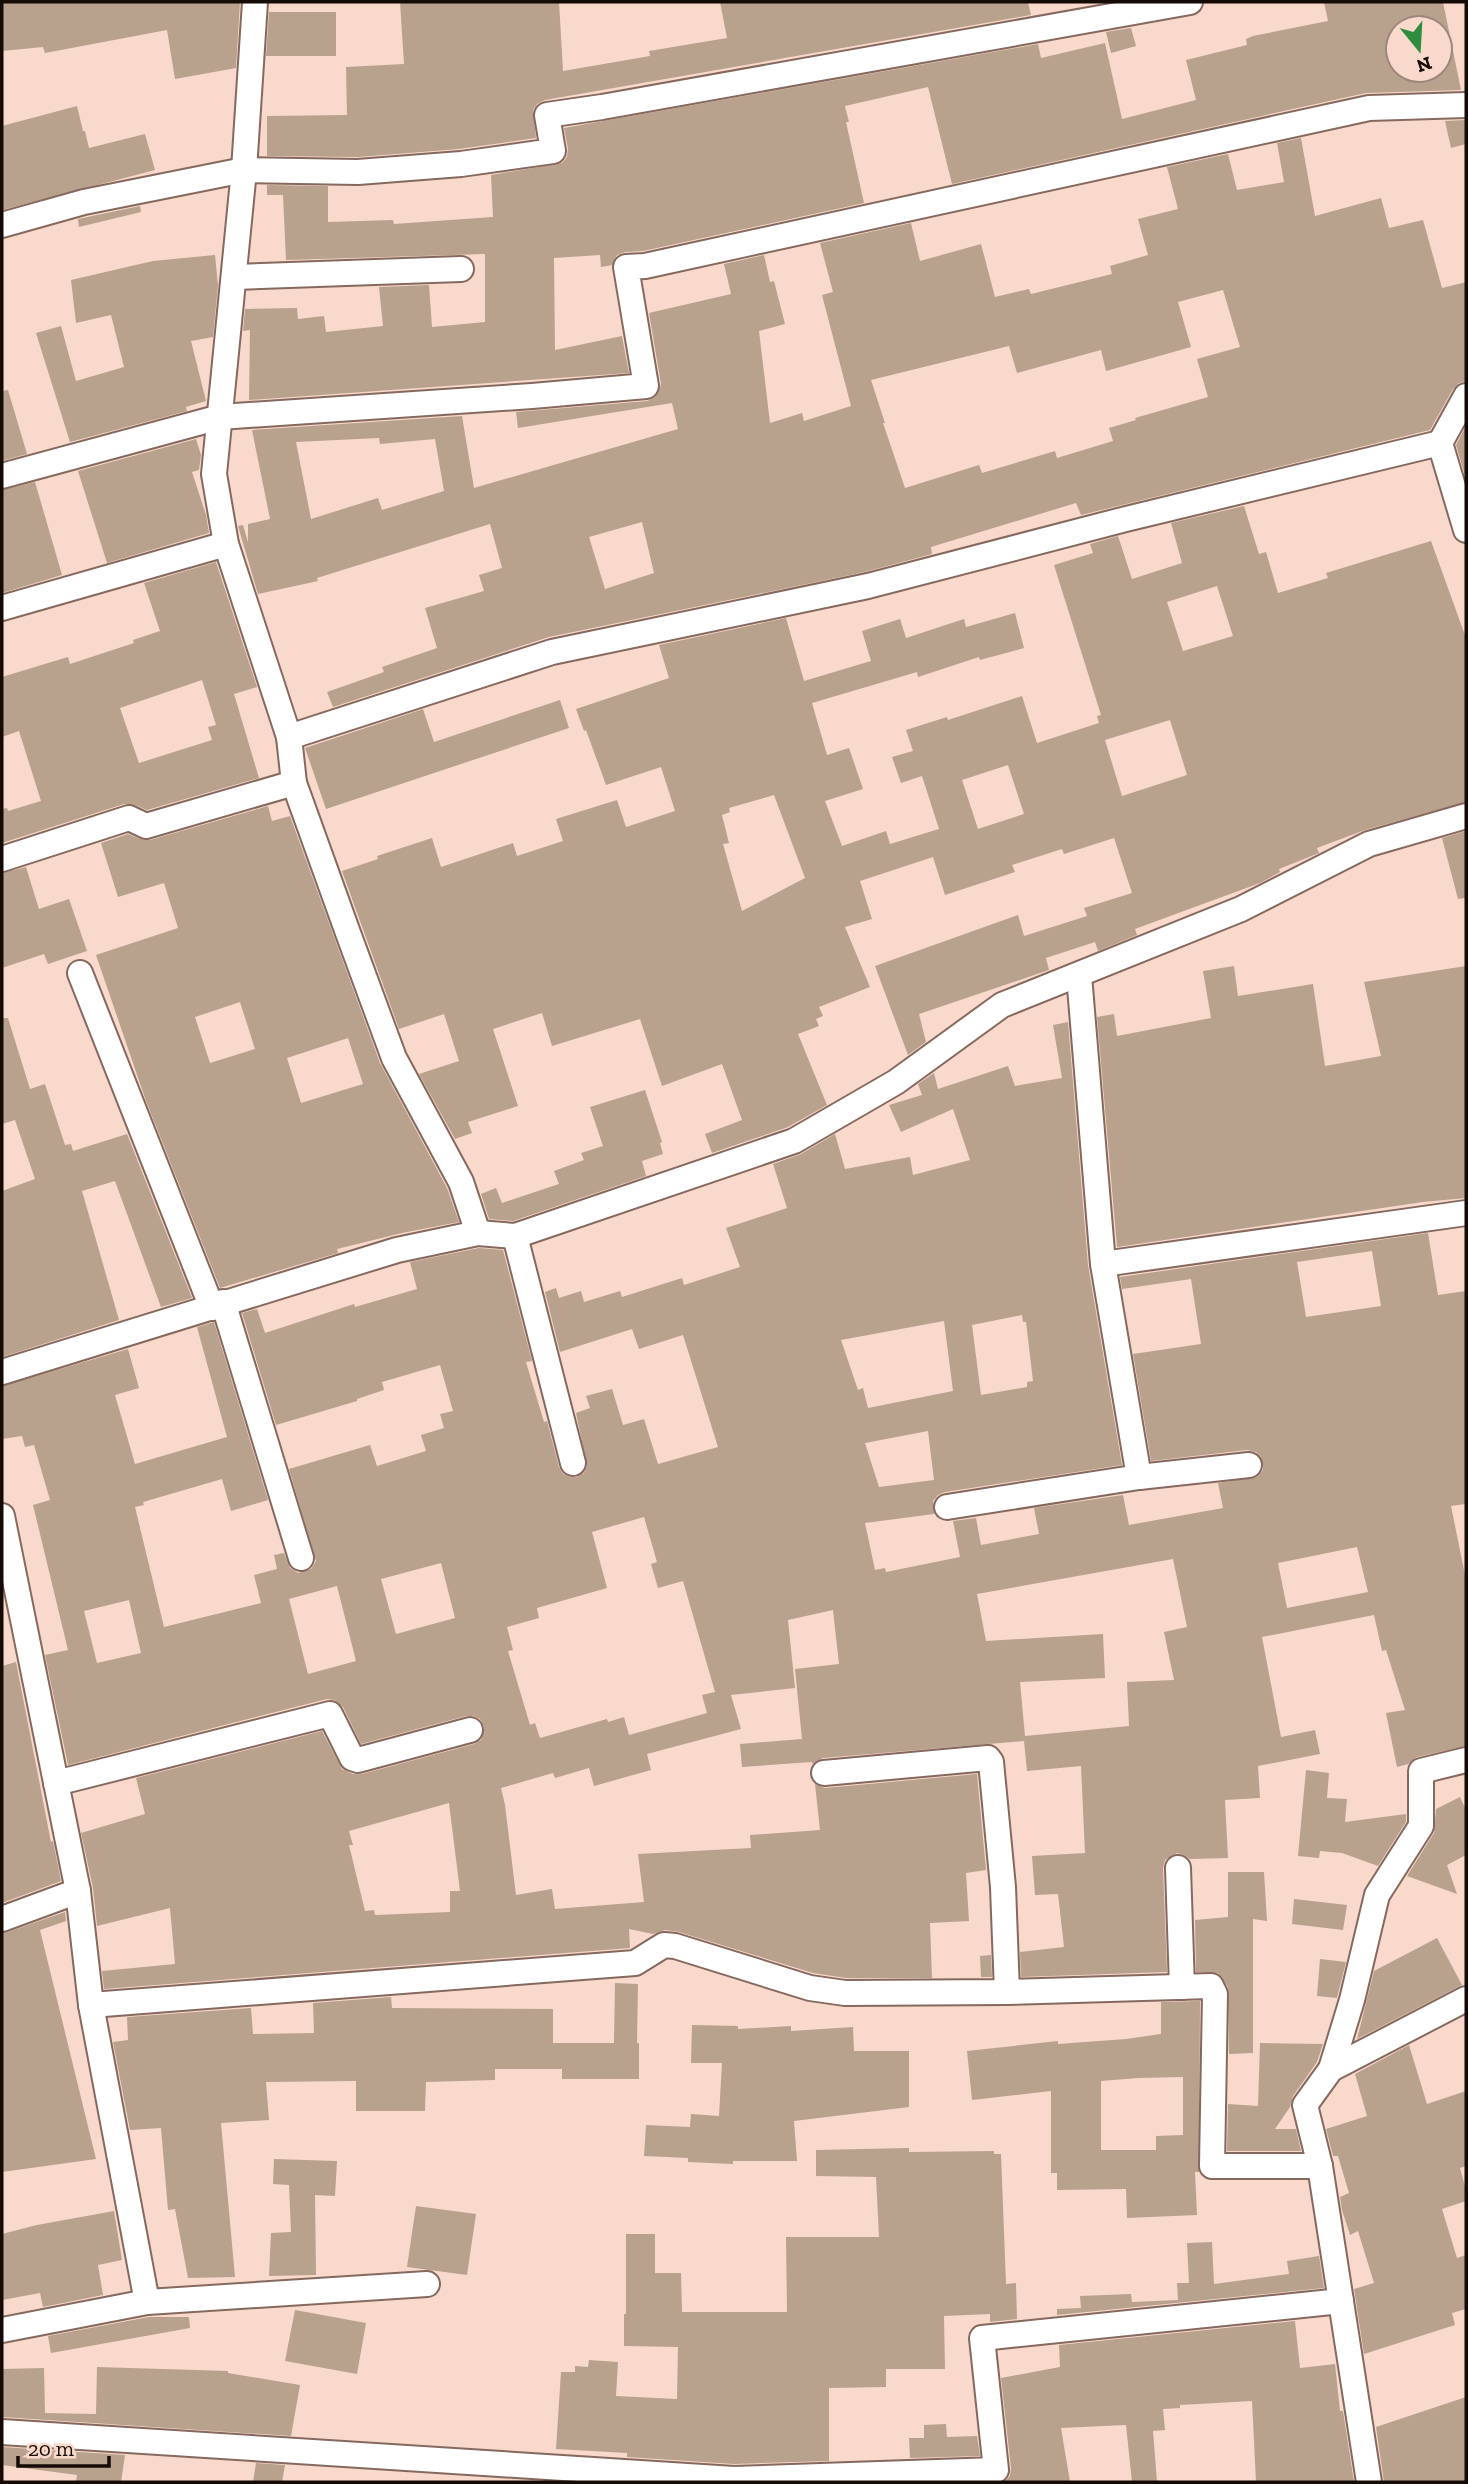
<svg xmlns="http://www.w3.org/2000/svg" width="1468" height="2484" font-family="'Zilla Slab',serif">
<style>
.building{fill:#b8a18d;fill-rule:evenodd}
.lines{fill:none;stroke-linecap:round;stroke-linejoin:round}
.street-casing{stroke:#85695e;stroke-width:28}
.street{stroke:#fff;stroke-width:24}
</style>
<rect width="100%" height="100%" fill="#f9d9cc"/>
<g class="building">
<path d="M2,2H240L236,68L175,79L167,30L45,53L43,47L2,51Z"/>
<path d="M400,2H559L563,71L650,56L649,51L727,38L720,2H1028L1031,15L545,100L537,104L533,110L536,138L459,149L358,157L267,156V116L347,115L346,67L404,64Z"/>
<path d="M1324,2H1443L1461,90L1366,93L952,184L928,87L845,106L849,122H846L864,203L643,251L625,252L617,255L612,265L601,267L600,255L554,258L555,350L622,336L629,373L249,400L250,330L243,331L245,309L297,308L298,319L324,316L326,332L383,326L379,287L429,285L432,327L485,322V254L286,260L283,195H267V185L328,186V222L393,220L394,224L493,217L491,175L562,163L567,157L568,149L564,128L1038,44L1041,58L1105,43L1122,119L1196,100L1186,60L1247,45L1246,39L1253,36L1328,21ZM1398,28H1440V70H1398Z"/>
<path d="M269,12H336V56H266Z"/>
<path d="M1137,27L1131,28L1136,46L1111,53L1106,32Z"/>
<path d="M77,106L83,131H85L89,148L145,134L155,170L2,210V126Z"/>
<path d="M1466,120V144L1451,148L1445,121Z"/>
<path d="M1301,138L1315,216L1381,198L1389,228L1423,220L1442,288L1466,282V381L1459,383L1453,389L1430,430L1081,515L1076,503L931,547L932,554L865,572L549,637L333,707L327,692L384,672L382,667L437,648L425,608L484,591L479,575L502,568L490,524L317,578L318,581L258,594L238,526L243,525L248,542V524L270,519L252,430L462,416L474,488L678,429L672,403L518,428L516,412L647,401L654,398L659,392L661,384L649,313L731,294L724,264L764,255L770,282L774,281L785,324L759,331L770,423L802,413L804,421L851,406L822,295L833,292L820,243L911,223L920,261L981,244L995,297L1029,289L1031,294L1112,274L1110,266L1148,255L1138,219L1178,209L1167,167L1228,154L1237,190L1284,182L1277,143ZM1223,290L1240,347L1197,359L1208,397L1135,418L1136,420L1109,428L1113,441L1057,458L1055,451L982,473L979,465L905,488L883,423H885L871,380L1009,346L1017,373L1101,350L1106,371L1191,347L1178,302ZM379,438L380,444L435,439L444,491L382,510L378,498L311,519L296,442ZM642,522L654,573L605,589L589,537Z"/>
<path d="M140,206L141,212L79,227L78,219Z"/>
<path d="M215,255L218,285L213,337L191,341L206,401L186,407L187,411L70,442L36,333L61,326L76,381L124,367L111,315L76,323L71,280L153,261Z"/>
<path d="M8,390L27,454L2,461V391Z"/>
<path d="M1466,426V479L1456,445Z"/>
<path d="M196,439L201,455L199,470L192,472L206,515L209,533L107,563L78,471Z"/>
<path d="M35,482L62,575L2,593V490Z"/>
<path d="M1244,506L1259,554L1266,552L1278,593L1328,578L1326,573L1431,541L1466,638V802L1365,830L1317,848L1319,853L1279,869L1280,872L1260,883L1135,929L1137,935L1098,951L1095,942L1046,958L1049,970L919,1014L926,1042L908,1055L875,966L1018,915L1024,936L1087,916L1084,908L1132,893L1114,838L1064,854L1062,849L1012,865L1015,872L945,895L933,857L860,881L872,919L845,927L870,987L819,1007L823,1016L816,1019L819,1026L798,1034L827,1105L788,1127L712,1153L705,1134L742,1120L722,1064L662,1086L640,1019L552,1046L542,1013L493,1029L518,1106L468,1122L472,1133L455,1139L419,1074L459,1061L444,1014L399,1029L342,871L378,859L377,856L432,838L441,867L513,843L517,856L563,841L556,819L617,800L626,827L675,811L661,767L606,785L586,730L584,731L576,709L669,678L659,645L786,618L804,681L871,661L862,631L900,619L906,638L964,619L966,627L1015,613L1024,648L980,660L979,657L918,677L917,672L812,703L827,755L849,748L863,789L825,801L842,846L886,831L890,844L939,829L922,776L901,783L892,757L913,751L906,730L947,717L948,720L1022,696L1037,743L1099,723L1097,716L1101,715L1054,565L1093,553L1090,544L1118,536L1132,579L1182,563L1171,523ZM1217,586L1233,636L1183,651L1167,602ZM1170,720L1187,775L1122,796L1105,740ZM1008,765L1024,814L978,829L962,780ZM774,795L805,878L742,911L723,844L729,843L722,815L730,812L729,808Z"/>
<path d="M216,562L257,687L234,694L259,778L147,810L135,805L124,804L2,843V809L7,808L8,811L41,801L19,731L2,737V677L68,657L70,664L134,643L133,640L160,631L144,583ZM202,680L216,725L208,727L212,740L139,763L120,708Z"/>
<path d="M560,700L569,728L326,809L305,748L423,709L434,742Z"/>
<path d="M268,806L272,821L290,816L380,1063L447,1188L459,1222L402,1233L337,1249L338,1253L220,1288L146,1101L96,955L178,928L164,883L118,897L101,843L128,834L140,839L150,840ZM240,1002L255,1049L210,1063L195,1017ZM348,1038L363,1084L301,1103L287,1058Z"/>
<path d="M1466,831V898L1458,899L1442,838Z"/>
<path d="M26,867L39,909L69,899L87,951L48,964L44,954L2,968V873Z"/>
<path d="M1234,966L1238,996L1313,984L1325,1066L1381,1056L1364,982L1466,966V1198L1423,1202L1117,1247L1097,1017L1114,1014L1117,1036L1211,1018L1203,971Z"/>
<path d="M2,1018H8L30,1089L45,1084L65,1145L71,1144L73,1151L127,1134L192,1298L161,1307L115,1181L82,1191L119,1320L2,1357V1191L35,1179L15,1120L2,1124Z"/>
<path d="M1068,1022L1088,1265L1122,1465L945,1492L938,1495L933,1501L934,1514L865,1523L875,1570L885,1568L886,1572L960,1557L953,1521L976,1518L981,1545L1039,1534L1034,1508L1123,1495L1129,1525L1223,1508L1218,1483L1257,1477L1263,1470L1261,1457L1256,1452L1247,1450L1151,1461L1133,1354L1201,1344L1191,1279L1122,1289L1120,1277L1428,1233L1438,1295L1466,1291V1504L1451,1506L1466,1580V1746L1417,1757L1408,1764L1397,1767L1386,1713L1405,1710L1386,1650L1382,1651L1374,1615L1262,1637L1281,1737L1315,1730L1320,1754L1258,1766L1260,1798L1225,1800L1228,1858L1190,1859L1184,1855L1177,1853L1165,1860L1163,1868L1167,1972L1021,1977L1020,1952L1064,1947L1058,1894L1035,1895L1032,1856L1085,1853L1081,1766L1027,1771L1024,1741L823,1758L812,1764V1762L742,1767L740,1744L802,1739L795,1669L839,1664L833,1610L788,1620L795,1688L731,1695L741,1729L647,1754L651,1770L594,1786L589,1768L555,1778L553,1773L501,1788L505,1805L516,1895L552,1889L555,1909L644,1902L638,1854L751,1848L750,1835L820,1830L815,1784L825,1788L977,1774L986,1870L966,1873L969,1921L930,1923L932,1978H846L813,1973L679,1932L665,1930L653,1934L629,1929L630,1948L104,1989L102,1971L175,1964L170,1908L97,1926L93,1888L81,1833L145,1814L136,1778L322,1731L342,1769L353,1774H362L474,1744L481,1740L484,1727L480,1719L473,1716H466L361,1744L343,1707L334,1700L327,1699L68,1765L45,1655L68,1650L33,1505L50,1500L34,1445L25,1447L22,1436L2,1439V1386L128,1349L139,1388L115,1395L135,1464L227,1437L197,1327L214,1322L268,1500L231,1511L222,1479L143,1502L144,1505L135,1507L164,1627L261,1603L254,1575L277,1569L274,1555L284,1553L290,1568L298,1573L311,1569L316,1561L289,1469L370,1445L377,1466L426,1451L421,1435L444,1428L440,1414L453,1411L440,1365L382,1382L384,1390L357,1399V1401L276,1425L242,1313L257,1309L265,1333L354,1304L355,1307L417,1289L410,1262L479,1248L503,1250L532,1361L526,1362L544,1422L547,1421L559,1467L563,1474L570,1477H577L584,1473L587,1466L576,1413L590,1408L586,1396L612,1389L623,1425L644,1419L658,1464L718,1447L683,1335L639,1349L632,1329L560,1352L545,1292L556,1288L559,1298L581,1291L584,1302L620,1291L622,1297L682,1278L684,1285L740,1267L726,1228L787,1208L773,1164L801,1154L835,1134L845,1169L910,1157L913,1175L970,1160L953,1109L901,1132L889,1105L922,1095L918,1084L934,1073L938,1089L1008,1066L1015,1086L1062,1078L1053,1025ZM1372,1251L1381,1306L1306,1317L1297,1262ZM1022,1315L1023,1322H1026L1033,1381L1027,1382V1387L981,1395L972,1325ZM944,1321L953,1391L868,1408L863,1388L858,1390L841,1340ZM928,1431L934,1480L879,1487L865,1443ZM644,1517L657,1562L651,1564L658,1588L683,1581L715,1692L702,1695L707,1713L629,1735L624,1717L608,1722L607,1719L540,1738L535,1723L530,1725L508,1651L513,1650L507,1627L539,1618L537,1608L607,1588L592,1532ZM1357,1547L1368,1592L1287,1608L1278,1563ZM1173,1559L1187,1627L1164,1632L1174,1680L1127,1682L1129,1726L1025,1736L1020,1682L1105,1678L1103,1634L986,1641L977,1594ZM441,1563L455,1618L396,1634L381,1579ZM337,1586L356,1661L308,1674L289,1599ZM129,1600L141,1653L97,1663L84,1611ZM449,1803L460,1891H450V1912L375,1915L374,1910L365,1911L349,1845H353L349,1831Z"/>
<path d="M645,1090L662,1142L660,1143L663,1154L642,1161L646,1176L513,1221L489,1219L481,1194L496,1188L502,1203L559,1184L554,1171L584,1160L581,1153L603,1146L590,1107Z"/>
<path d="M16,1662L51,1842L53,1841L61,1881L2,1903V1666Z"/>
<path d="M1306,1770L1329,1773L1327,1798L1347,1799L1345,1822L1406,1814V1822L1378,1866L1342,1853L1320,1851L1319,1858L1298,1856Z"/>
<path d="M1460,1797L1466,1810V1855L1447,1865L1457,1894L1407,1876L1434,1833L1436,1809Z"/>
<path d="M1228,1872H1264L1267,1921L1253,1919V2053L1229,2054L1228,1987L1218,1973L1196,1972L1195,1920L1228,1917Z"/>
<path d="M1294,1899L1347,1905L1343,1930L1292,1924Z"/>
<path d="M65,1912L66,1921L40,1930L96,2159L2,2172V1934Z"/>
<path d="M1437,1938L1462,1985L1357,2039L1374,1971Z"/>
<path d="M991,1955L992,1977H981L980,1956Z"/>
<path d="M1320,1959L1346,1962L1337,1998L1317,1996Z"/>
<path d="M615,1983L638,1984L637,2043H639V2079H562V2069H495V2080L426,2082L425,2111H356V2081L266,2082L269,2120L221,2123L235,2277L188,2278L175,2209L168,2210L161,2128L130,2130L113,2042L128,2040L127,2017L251,2008L253,2034L314,2033L313,2003L391,1997L392,2008L553,2009V2043H614Z"/>
<path d="M1200,2001L1199,2172H1195L1197,2215L1127,2218L1126,2189L1057,2190V2173H1051V2091L972,2100L967,2051L1058,2041V2044L1126,2039L1161,2034V2002ZM1183,2077V2135L1156,2136V2150H1101V2081L1138,2078Z"/>
<path d="M692,2025L738,2026V2029L791,2026V2031L853,2027L854,2051H909V2107L794,2121L797,2161H733V2164L688,2162V2158L644,2156L646,2125L690,2127L691,2114L719,2116L722,2063H691Z"/>
<path d="M1260,2043L1323,2044L1317,2062L1293,2096L1290,2107L1275,2129H1296L1301,2151H1227L1228,2104L1258,2106Z"/>
<path d="M1409,2045L1427,2104L1466,2091V2166L1460,2168L1466,2190V2201L1442,2209L1457,2258L1466,2255V2309L1452,2313L1455,2325L1364,2354L1354,2289L1374,2283L1358,2231L1350,2235L1342,2210L1340,2197L1349,2193L1338,2156H1333L1326,2129L1367,2116L1355,2074Z"/>
<path d="M909,2148V2152L994,2151V2154H1001L1006,2284L1016,2283L1017,2319L990,2322V2314L944,2316L945,2369H886V2387L829,2388V2461L734,2464L627,2457V2453L556,2449L561,2372H575V2366L588,2367L589,2360L618,2362L616,2396L677,2399L678,2347L624,2346V2314H626V2234H655V2273H681L682,2312H787L786,2237H879L876,2177L816,2176V2150Z"/>
<path d="M274,2159L337,2161L335,2196L315,2195L316,2275L269,2276L271,2233L291,2232L289,2185L273,2184Z"/>
<path d="M416,2206L476,2214L467,2275L407,2267Z"/>
<path d="M114,2211L122,2260L98,2265L103,2295L43,2307L40,2293L2,2300V2234L37,2225Z"/>
<path d="M1212,2242L1214,2284L1289,2274L1287,2261L1319,2256L1324,2288L1057,2315V2309L1081,2308L1080,2296L1131,2294L1132,2302L1178,2300L1177,2283H1189L1187,2243Z"/>
<path d="M295,2310L366,2323L357,2374L285,2361Z"/>
<path d="M149,2317H189L190,2328L51,2353L48,2336Z"/>
<path d="M1295,2321L1300,2368L1335,2364L1340,2411H1343L1354,2482H1256L1252,2401L1180,2405V2408L1163,2409L1165,2430L1153,2431L1157,2482H1132L1126,2425L1061,2428L1070,2482H1004L1010,2476L1011,2468L1001,2378L1060,2367L1059,2345Z"/>
<path d="M97,2367L228,2371V2373L300,2385L291,2436L2,2417V2369L44,2368L45,2413L96,2414Z"/>
<path d="M1466,2397V2482H1384L1376,2427Z"/>
<path d="M946,2424L947,2437L977,2436L980,2456L910,2458L909,2438H924V2425Z"/>
<path d="M2,2447L125,2455L121,2482H76L77,2475L2,2465Z"/>
<path d="M256,2463L285,2465L282,2482H253Z"/>
</g>
<g class="lines">
<defs>
<g id="street">
<path d="M255,2L244,170L214,474L226,544L289,737L294,783L348,933L394,1058L461,1182L478,1233"/>
<path d="M2,225L84,202L244,170L358,172L461,164L553,151L547,115L602,107L1190,2"/>
<path d="M234,277L461,269"/>
<path d="M1466,396L1440,443L1466,530"/>
<path d="M2,476L220,417L532,396L646,386L626,267L645,266L1369,108L1466,105"/>
<path d="M2,608L226,544"/>
<path d="M289,737L552,652L868,586L1126,519L1440,443"/>
<path d="M2,859L129,818L146,826L294,783"/>
<path d="M80,973L212,1308"/>
<path d="M1079,975L1103,1264L1139,1477"/>
<path d="M515,1236L573,1463"/>
<path d="M1103,1264L1466,1213"/>
<path d="M223,1302L301,1558"/>
<path d="M2,1372L397,1250L478,1233L515,1236L794,1141L896,1082L1002,1005L1241,909L1369,844L1466,816"/>
<path d="M947,1507L1139,1477L1249,1465"/>
<path d="M2,1516L78,1891L91,2005L147,2302"/>
<path d="M824,1773L988,1758L991,1762L1003,1887L1007,1992"/>
<path d="M56,1783L330,1714L352,1758L358,1760L470,1730"/>
<path d="M1178,1868L1182,1987"/>
<path d="M2,1919L78,1891"/>
<path d="M91,2005L635,1963L664,1945L675,1946L810,1988L845,1993L1007,1992L1211,1986L1215,1994L1212,2166H1320"/>
<path d="M1331,2069L1466,1999"/>
<path d="M2,2330L147,2302L427,2284"/>
<path d="M2,2432L734,2479L996,2470L982,2338L1341,2301"/>
<path d="M1369,2482L1320,2166L1305,2105L1331,2069L1352,2000L1377,1895L1421,1826V1771L1466,1760"/>
</g>
</defs>
<use href="#street" class="street-casing"/>
<use href="#street" class="street"/>
</g>
<rect width="1468" height="2484" fill="none" stroke="#140a06" stroke-width="7"/>
<g transform="translate(1419 49) rotate(162)"><circle r="33" fill="#f9d9cc" stroke="#9d867d" stroke-width="2"/>
<path d="M0-5L12 26L0 18L-12 26Z" fill="#2f8b3d"/>
<text y="-10" font-size="19" font-weight="bold" text-anchor="middle" fill="#140a06">N</text>
</g>
<path d="M18 2456v10h91v-10" fill="none" stroke="#140a06" stroke-width="3.5"/>
<text x="28" y="2456" font-size="21" fill="#140a06" stroke="#f9d9cc" stroke-width="5" paint-order="stroke">20 m</text>
</svg>
